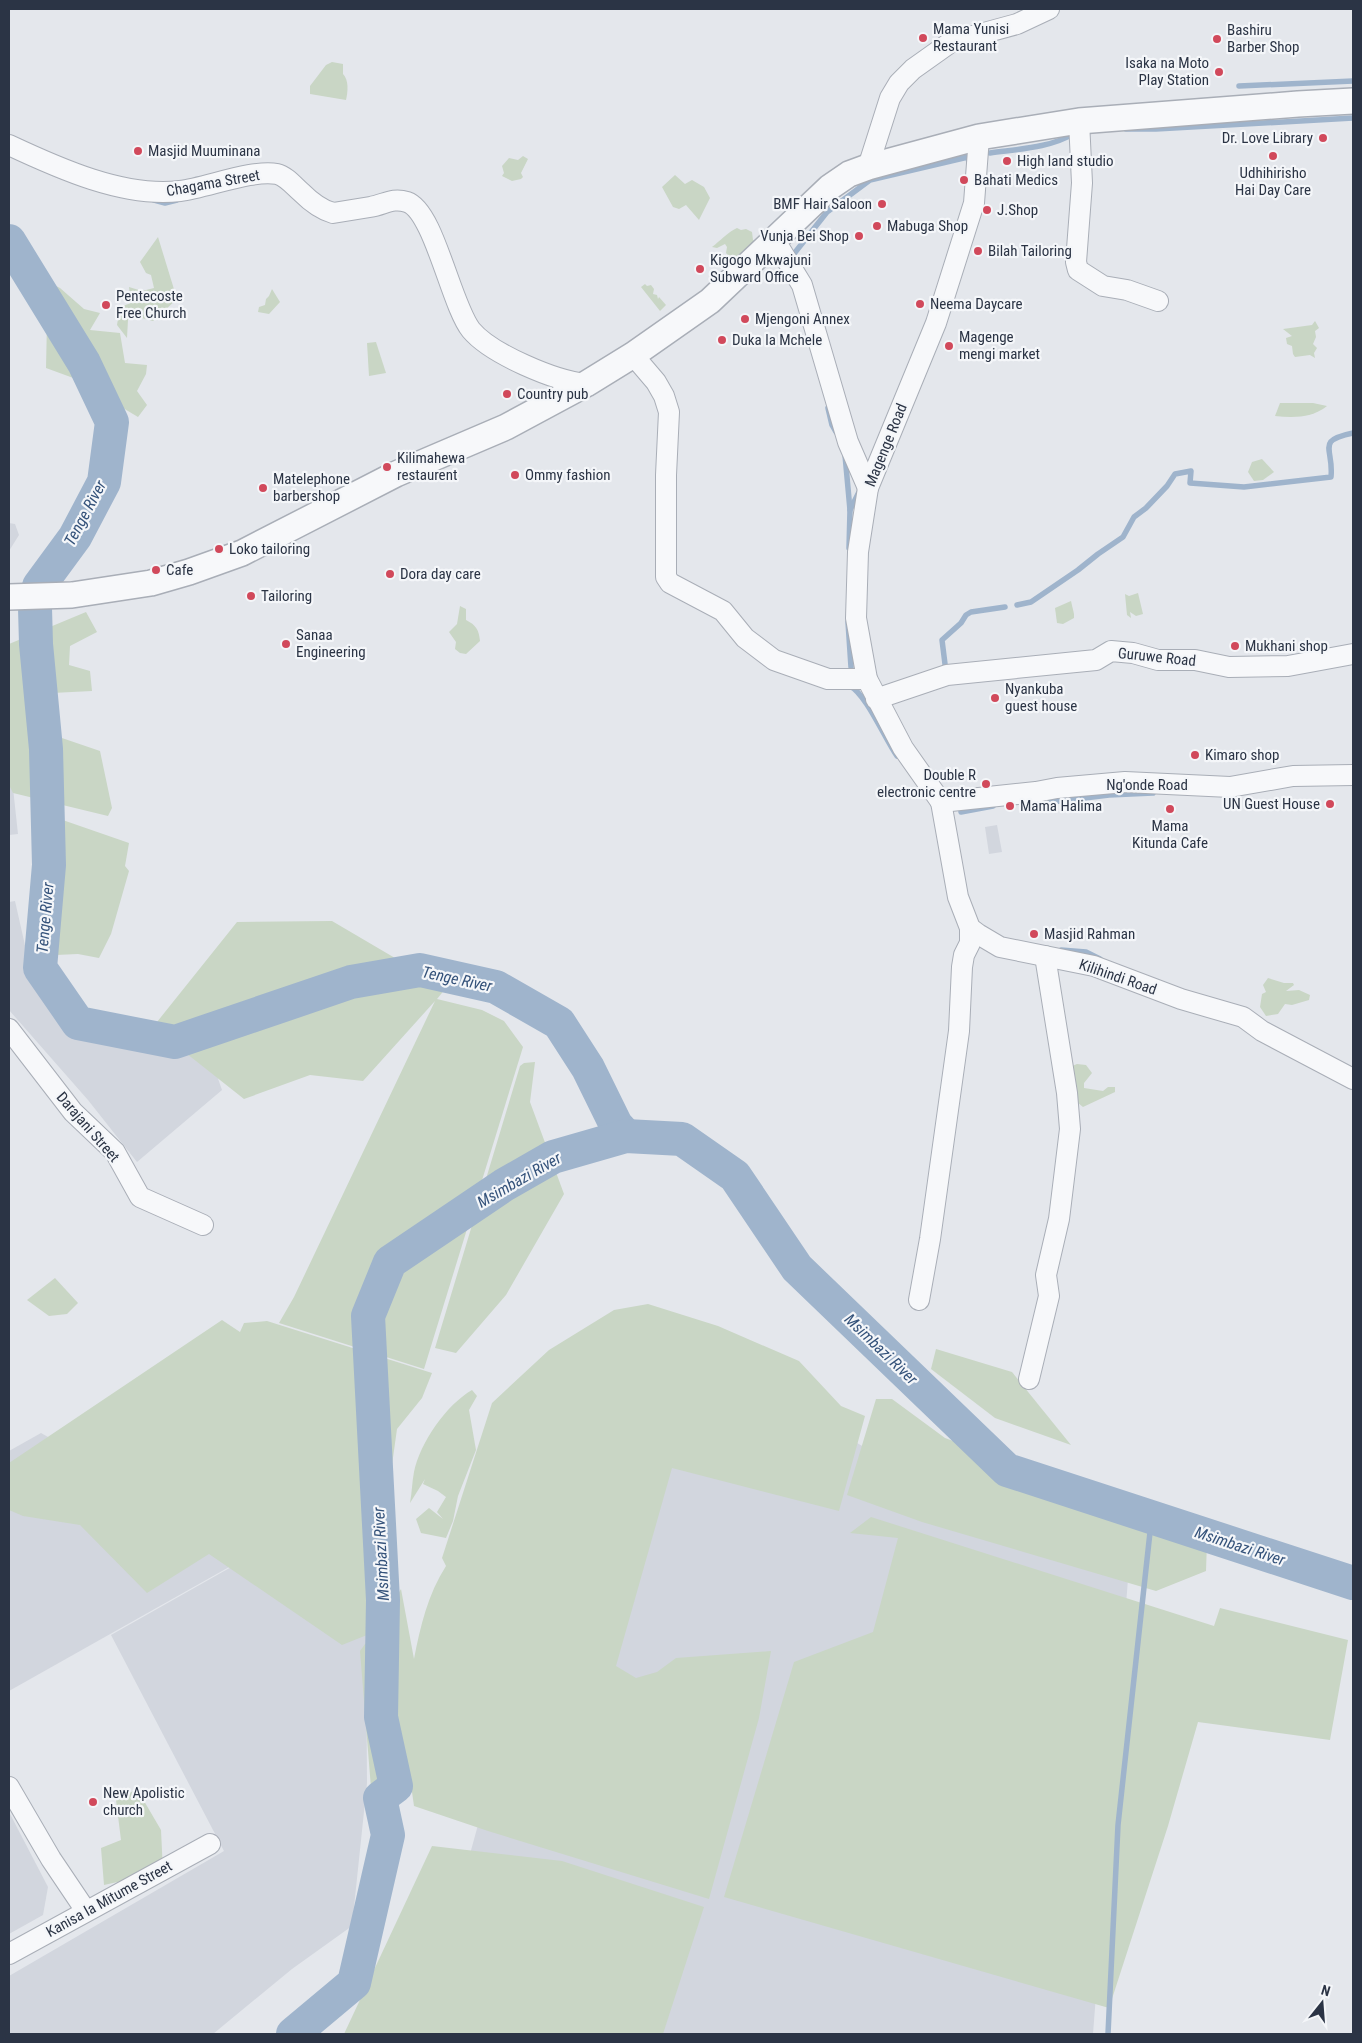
<svg xmlns="http://www.w3.org/2000/svg" width="1362" height="2043" font-family="'Roboto Condensed',sans-serif">
<style>
.built{fill:#d2d6de}
.green{fill:#c9d6c5}
.lines{fill:none;stroke-linecap:round;stroke-linejoin:round}
.stream{stroke:#9fb4cc;stroke-width:5.5}
.river{stroke:#9fb4cc;stroke-width:34}
.minor-casing{stroke:#a9aeb7;stroke-width:22}
.tertiary-casing{stroke:#a9aeb7;stroke-width:28}
.minor{stroke:#f7f8fa;stroke-width:20}
.tertiary{stroke:#f7f8fa;stroke-width:25}
.poi-dot{fill:#d1495b;stroke:#f4f6f9;stroke-width:2}
.labels{text-anchor:middle;dominant-baseline:central;stroke-width:4.5;stroke-linejoin:round;paint-order:stroke}
.poi-label{font-size:15px;fill:#2b3445;stroke:#f4f6f9;text-anchor:start}
.street-label{font-size:15px;fill:#2b3445;stroke:#f4f6f9}
.water-label{font-size:16px;font-style:italic;fill:#34527a;stroke:#f4f6f9}
</style>
<rect width="100%" height="100%" fill="#e4e7ec"/>
<g class="built">
<path d="M9,523L15,524L19,535L9,551Z"/>
<path d="M9,751L18,834L9,835Z"/>
<path d="M997,825L1002,852L989,854L985,827Z"/>
<path d="M15,901L31,972L71,1032L208,1050L222,1090L137,1162L88,1100L9,1010V902Z"/>
<path d="M768,1390L884,1459L1129,1566L1093,2034H364L467,1865L498,1752L565,1393Z"/>
<path d="M41,1433L254,1553L9,1691V1451Z"/>
<path d="M281,1539L366,1629L367,1783L352,1926L292,1969L213,2034H9V1976L224,1851L111,1635Z"/>
<path d="M9,1812L48,1887L43,1915L9,1934Z"/>
</g>
<g class="green">
<path d="M332,62L343,64V74C349,80 348,92 346,100L310,94V86L326,65Z"/>
<path d="M523,156L528,159L521,173L523,177L521,179L512,181L502,176L504,173L502,166L509,158L518,160Z"/>
<path d="M675,175L685,184L692,180L704,187L710,198L699,220L686,205L679,209L673,207L662,187Z"/>
<path d="M737,228L741,230L746,229L752,232L753,240L757,243L742,258L739,254L736,257L730,258L726,253L727,247L725,244L717,248L712,247C720,241 728,232 737,228Z"/>
<path d="M158,237L177,299L153,321L138,317L128,320L127,338L117,325L120,307L131,303L129,287L142,291L154,288L151,275L146,273L140,262Z"/>
<path d="M52,284L60,288L84,309L100,313L90,330L120,333L125,363L147,365L146,374L137,391L147,405L138,417L118,405L109,410C91,402 83,398 76,379L46,368L47,322L38,299Z"/>
<path d="M645,284L647,286L651,285L654,289L653,294L657,295L658,299L659,297L666,305L660,311L641,287Z"/>
<path d="M272,289L280,302L269,314L258,312L259,307L265,305L266,299L269,296Z"/>
<path d="M1315,321L1319,328L1315,331L1316,337L1313,344L1317,348L1314,353L1315,358L1310,355L1295,357L1293,354L1292,346L1287,344L1286,338L1292,336L1283,329L1312,325Z"/>
<path d="M376,342L386,373L369,376L367,343Z"/>
<path d="M1280,403H1313L1327,406C1312,418 1294,418 1275,416Z"/>
<path d="M1262,459L1274,472L1263,480L1254,481L1248,472L1252,462Z"/>
<path d="M1138,593L1143,614L1136,616L1130,612L1131,618L1127,615L1125,594L1129,596Z"/>
<path d="M1071,601L1074,614V618L1063,624L1057,623L1055,608Z"/>
<path d="M460,606L466,609V620C476,625 479,630 480,641L466,654L460,653L455,649L456,642L449,632L457,624Z"/>
<path d="M86,612L97,632L70,646L69,665L90,671L92,691L52,693L59,737L100,751L112,808L108,816L13,793L9,785V644Z"/>
<path d="M54,817L129,843L125,866L129,871L111,934L99,958L78,954L56,955L34,943L33,902L39,857Z"/>
<path d="M332,921L446,988L437,999L482,1010L504,1021L523,1047L424,1369L279,1323L294,1297L435,1001L363,1081L310,1075L244,1099L153,1027L237,922Z"/>
<path d="M1268,978L1284,983H1293L1294,985L1286,991L1299,990L1310,995L1309,1000L1292,1005L1285,1004L1278,1014L1266,1016L1260,1007L1262,994L1266,992L1263,985Z"/>
<path d="M535,1062L530,1102L564,1194L506,1295L456,1353L435,1348L520,1066L524,1063Z"/>
<path d="M1077,1064L1086,1065L1092,1073L1084,1083V1088L1103,1091L1108,1087H1115V1092L1083,1107L1072,1098L1070,1067Z"/>
<path d="M55,1278L78,1303L67,1314L49,1316L27,1300Z"/>
<path d="M648,1304L718,1326L799,1361L841,1406L865,1416L839,1511L672,1468L616,1666L636,1678L657,1672L676,1658L771,1651L759,1718L709,1899L488,1831L414,1806L410,1778L394,1798L371,1788L360,1651L383,1619L401,1589L414,1659C420,1627 428,1594 446,1566L442,1558L492,1403L549,1350L614,1310Z"/>
<path d="M222,1320L240,1332L244,1323L267,1321L432,1373L422,1398L397,1429L390,1479L375,1553L371,1554L369,1565L381,1601L367,1635L342,1645L209,1554L147,1593L80,1525L23,1516L9,1510V1463Z"/>
<path d="M936,1349L1012,1372L1071,1445L995,1418L931,1369Z"/>
<path d="M472,1390L477,1396L469,1410L476,1450L458,1496L453,1521L446,1538L421,1533L416,1519L429,1508L443,1519L437,1512L446,1497L438,1491L423,1484L425,1479L410,1503C412,1492 412,1482 414,1472C420,1443 446,1405 472,1390Z"/>
<path d="M876,1399H892L945,1438L1044,1474L1120,1511L1207,1542L1206,1571L1156,1591L922,1522L847,1495Z"/>
<path d="M871,1517L1214,1626L1220,1608L1348,1640L1330,1740L1198,1722L1168,1826L1109,2008L724,1897L794,1662L873,1632L898,1538L850,1533Z"/>
<path d="M137,1789L161,1830L163,1872L104,1885L101,1848L121,1840L116,1800Z"/>
<path d="M432,1846L562,1861L704,1907L663,2034H344Z"/>
</g>
<g class="lines">
<g class="stream">
<path d="M1239,86L1353,81"/>
<path d="M1126,129H1156L1353,118"/>
<path d="M990,153C1019,149 1050,148 1075,133"/>
<path d="M154,200L165,203L177,200"/>
<path d="M793,255L827,212L870,180L968,157L969,163"/>
<path d="M828,408L832,425L836,432"/>
<path d="M845,455L850,510L849,548"/>
<path d="M850,510L859,492"/>
<path d="M1017,605L1031,602L1078,570L1098,554L1123,537L1134,517L1146,508L1167,486L1175,474L1191,471L1190,483L1244,487L1331,477C1334,448 1315,441 1353,433"/>
<path d="M848,622L851,667"/>
<path d="M946,672L942,640L961,623L966,615L971,612L1005,607"/>
<path d="M850,686C866,694 885,739 897,756"/>
<path d="M1043,801L1052,802L1109,795L1153,793"/>
<path d="M961,812L993,806"/>
<path d="M1061,950L1086,952L1100,959"/>
<path d="M1108,2034L1118,1825L1152,1514L1150,1516"/>
</g>
<g class="river">
<path d="M9,241L84,363L112,422L104,482L75,537L39,586L35,608L36,644L46,749L49,865L40,968L78,1023L175,1042L351,982L420,970L496,987L559,1023L588,1068L616,1125L626,1136"/>
<path d="M293,2034L354,1983L388,1835L380,1798L396,1786L381,1717L383,1600L368,1316L390,1262L504,1185L553,1157L626,1136L682,1139L735,1176L797,1268L1007,1470L1353,1583"/>
</g>
<defs>
<g id="minor">
<path d="M1079,121L1082,183L1076,262L1078,270L1103,286L1127,290L1158,301"/>
<path d="M9,145C58,168 124,198 180,191C206,188 253,169 277,174C286,176 294,186 301,192C309,200 322,210 333,213C345,211 358,209 370,207C384,205 392,197 407,202C434,211 451,305 471,330C491,354 555,381 586,384"/>
<path d="M868,167L890,98L899,83L913,69L951,42L1017,24L1049,9"/>
<path d="M774,239L802,285L848,442L868,488"/>
<path d="M633,355L656,382L664,396L669,412L666,475V577L670,583L723,611L745,638L774,660L828,679H867"/>
<path d="M876,699L947,675L1096,660L1111,651L1133,653L1158,660H1195L1229,667L1288,666L1353,654"/>
<path d="M941,802L903,748L867,679L856,618L858,552L868,488L936,323L974,203L979,137"/>
<path d="M941,802L958,897L970,928L978,934L1000,947L1094,966L1181,999L1243,1017L1262,1031L1353,1079"/>
<path d="M941,802L1036,792L1057,788L1125,782L1230,787L1293,776L1353,775"/>
<path d="M9,1029L73,1112L115,1152L140,1197L203,1225"/>
<path d="M919,1300L930,1239L959,1031L962,967L964,955L970,943V928"/>
<path d="M1029,1379L1049,1296L1046,1275L1059,1219L1070,1129L1067,1093L1045,956"/>
<path d="M9,1787L51,1859L86,1911"/>
<path d="M9,1954L210,1844"/>
</g>
<path id="tertiary" d="M9,597L72,595L151,583L189,572L242,553L396,474L506,427L586,384L633,355L710,301L830,187L849,174L868,167L979,137L1079,121L1298,104L1353,101"/>
</defs>
<use href="#minor" class="minor-casing"/>
<use href="#tertiary" class="tertiary-casing"/>
<use href="#minor" class="minor"/>
<use href="#tertiary" class="tertiary"/>
</g>
<g class="poi-dot">
<circle cx="923" cy="38" r="5"/>
<circle cx="1217" cy="39" r="5"/>
<circle cx="1219" cy="72" r="5"/>
<circle cx="1323" cy="138" r="5"/>
<circle cx="138" cy="151" r="5"/>
<circle cx="1273" cy="156" r="5"/>
<circle cx="1007" cy="161" r="5"/>
<circle cx="964" cy="180" r="5"/>
<circle cx="882" cy="204" r="5"/>
<circle cx="987" cy="210" r="5"/>
<circle cx="877" cy="226" r="5"/>
<circle cx="859" cy="236" r="5"/>
<circle cx="978" cy="251" r="5"/>
<circle cx="700" cy="269" r="5"/>
<circle cx="920" cy="304" r="5"/>
<circle cx="106" cy="305" r="5"/>
<circle cx="745" cy="319" r="5"/>
<circle cx="722" cy="340" r="5"/>
<circle cx="949" cy="346" r="5"/>
<circle cx="507" cy="394" r="5"/>
<circle cx="387" cy="467" r="5"/>
<circle cx="515" cy="475" r="5"/>
<circle cx="263" cy="488" r="5"/>
<circle cx="219" cy="549" r="5"/>
<circle cx="156" cy="570" r="5"/>
<circle cx="390" cy="574" r="5"/>
<circle cx="251" cy="596" r="5"/>
<circle cx="286" cy="644" r="5"/>
<circle cx="1235" cy="646" r="5"/>
<circle cx="995" cy="698" r="5"/>
<circle cx="1195" cy="755" r="5"/>
<circle cx="986" cy="784" r="5"/>
<circle cx="1330" cy="804" r="5"/>
<circle cx="1010" cy="806" r="5"/>
<circle cx="1170" cy="809" r="5"/>
<circle cx="1034" cy="934" r="5"/>
<circle cx="93" cy="1802" r="5"/>
</g>
<g class="labels">
<g class="poi-label">
<text x="933" y="29">Mama Yunisi<tspan x="933" dy="17">Restaurant</tspan></text>
<text x="1227" y="30">Bashiru<tspan x="1227" dy="17">Barber Shop</tspan></text>
<text x="1209" y="63" text-anchor="end">Isaka na Moto<tspan x="1209" dy="17">Play Station</tspan></text>
<text x="1313" y="138" text-anchor="end">Dr. Love Library</text>
<text x="148" y="151">Masjid Muuminana</text>
<text x="1017" y="161">High land studio</text>
<text x="1273" y="173" text-anchor="middle">Udhihirisho<tspan x="1273" dy="17">Hai Day Care</tspan></text>
<text x="974" y="180">Bahati Medics</text>
<text x="872" y="204" text-anchor="end">BMF Hair Saloon</text>
<text x="997" y="210">J.Shop</text>
<text x="887" y="226">Mabuga Shop</text>
<text x="849" y="236" text-anchor="end">Vunja Bei Shop</text>
<text x="988" y="251">Bilah Tailoring</text>
<text x="710" y="260">Kigogo Mkwajuni<tspan x="710" dy="17">Subward Office</tspan></text>
<text x="116" y="296">Pentecoste<tspan x="116" dy="17">Free Church</tspan></text>
<text x="930" y="304">Neema Daycare</text>
<text x="755" y="319">Mjengoni Annex</text>
<text x="959" y="337">Magenge<tspan x="959" dy="17">mengi market</tspan></text>
<text x="732" y="340">Duka la Mchele</text>
<text x="517" y="394">Country pub</text>
<text x="397" y="458">Kilimahewa<tspan x="397" dy="17">restaurent</tspan></text>
<text x="525" y="475">Ommy fashion</text>
<text x="273" y="479">Matelephone<tspan x="273" dy="17">barbershop</tspan></text>
<text x="229" y="549">Loko tailoring</text>
<text x="166" y="570">Cafe</text>
<text x="400" y="574">Dora day care</text>
<text x="261" y="596">Tailoring</text>
<text x="296" y="635">Sanaa<tspan x="296" dy="17">Engineering</tspan></text>
<text x="1245" y="646">Mukhani shop</text>
<text x="1005" y="689">Nyankuba<tspan x="1005" dy="17">guest house</tspan></text>
<text x="1205" y="755">Kimaro shop</text>
<text x="976" y="775" text-anchor="end">Double R<tspan x="976" dy="17">electronic centre</tspan></text>
<text x="1320" y="804" text-anchor="end">UN Guest House</text>
<text x="1020" y="806">Mama Halima</text>
<text x="1170" y="826" text-anchor="middle">Mama<tspan x="1170" dy="17">Kitunda Cafe</tspan></text>
<text x="1044" y="934">Masjid Rahman</text>
<text x="103" y="1793">New Apolistic<tspan x="103" dy="17">church</tspan></text>
</g>
<g class="street-label">
<text transform="translate(213 183) rotate(-10)">Chagama Street</text>
<text transform="translate(886 445) rotate(-68)">Magenge Road</text>
<text transform="translate(1157 657) rotate(6)">Guruwe Road</text>
<text x="1147" y="785">Ng'onde Road</text>
<text transform="translate(1118 977) rotate(19)">Kilihindi Road</text>
<text transform="translate(88 1127) rotate(49)">Darajani Street</text>
<text transform="translate(109 1899) rotate(-29)">Kanisa la Mitume Street</text>
</g>
<g class="water-label">
<text transform="translate(85 513) rotate(-62)">Tenge River</text>
<text transform="translate(45 918) rotate(-85)">Tenge River</text>
<text transform="translate(457 979) rotate(12)">Tenge River</text>
<text transform="translate(519 1180) rotate(-30)">Msimbazi River</text>
<text transform="translate(881 1349) rotate(44)">Msimbazi River</text>
<text transform="translate(1240 1546) rotate(18)">Msimbazi River</text>
<text transform="translate(381 1554) rotate(-93)">Msimbazi River</text>
</g>
</g>
<rect width="1362" height="2043" fill="none" stroke="#2b3445" stroke-width="20"/>
<g transform="translate(1322 2003) rotate(17)" stroke="#f4f6f9" stroke-width="4" paint-order="stroke">
<path d="M0-4L9 19L0 12L-9 19Z" fill="#2b3445"/>
<text y="-8" font-size="14" font-weight="bold" text-anchor="middle" fill="#2b3445">N</text>
</g>
</svg>
